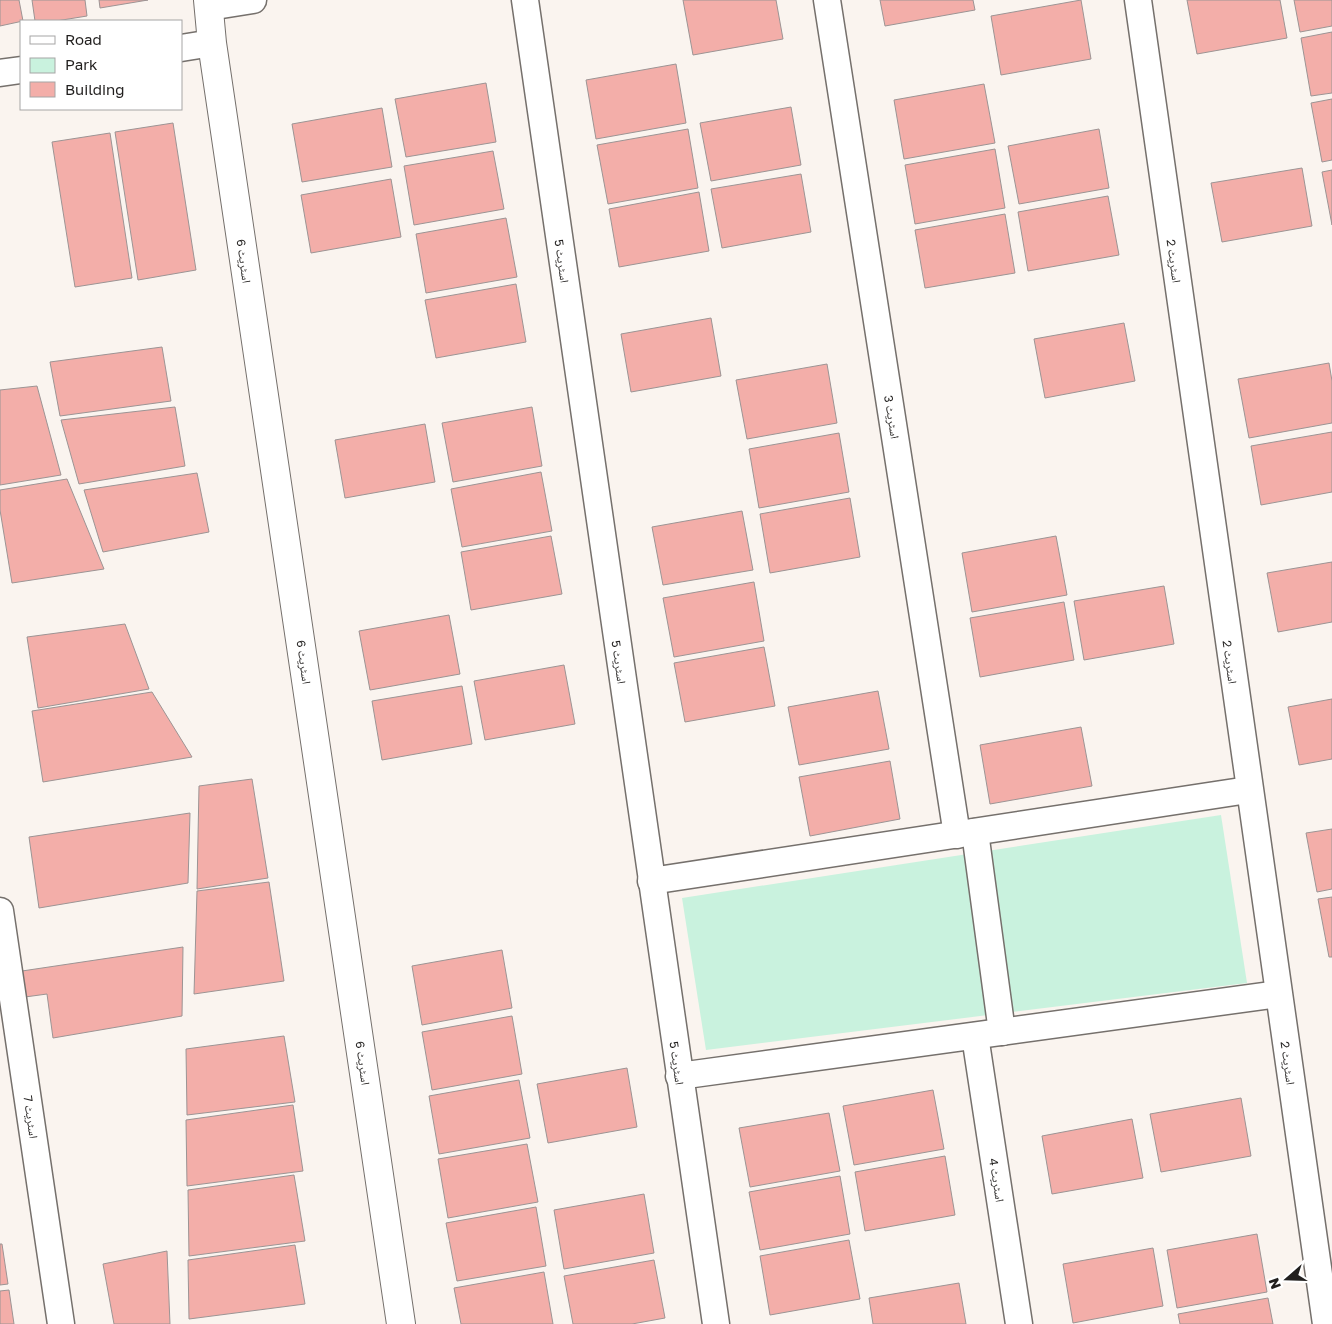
<svg xmlns="http://www.w3.org/2000/svg" width="1332" height="1324" font-family="'Golos Text','Noto Naskh Arabic',sans-serif">
<style>
.green{fill:#c9f2de}
.building{fill:#f3aea9;stroke:#9c9494}
.lines{fill:none;stroke-linecap:round;stroke-linejoin:round}
.minor-casing{stroke:#75706c;stroke-width:29}
.tertiary-casing{stroke:#75706c;stroke-width:30}
.minor{stroke:#fff;stroke-width:26}
.tertiary{stroke:#fff;stroke-width:28}
.labels{text-anchor:middle;dominant-baseline:central;stroke-width:4;stroke-linejoin:round;paint-order:stroke}
.street-label{font-size:12px;fill:#211f1e;stroke:#fff}
</style>
<rect width="100%" height="100%" fill="#faf4ef"/>
<path class="green" d="M1221,815L1247,983L706,1050L682,898Z"/>
<g class="building">
<path d="M0,0H19L23,21L0,26Z"/>
<path d="M32,0H85L87,16L56,21H35Z"/>
<path d="M99,0H148L100,8Z"/>
<path d="M683,0H776L783,39L693,55Z"/>
<path d="M880,0H973L975,10L885,26Z"/>
<path d="M1081,0L1091,59L1001,75L991,16Z"/>
<path d="M1187,0H1280L1287,38L1197,54Z"/>
<path d="M1294,0H1332V26L1300,32Z"/>
<path d="M1332,32V93L1311,96L1301,38Z"/>
<path d="M676,64L686,123L596,139L586,80Z"/>
<path d="M486,83L496,142L406,157L395,99Z"/>
<path d="M984,84L995,143L904,159L894,100Z"/>
<path d="M1332,99V160L1322,162L1311,103Z"/>
<path d="M791,107L801,165L711,181L700,123Z"/>
<path d="M382,108L392,167L302,182L292,124Z"/>
<path d="M173,123L196,270L138,280L115,132Z"/>
<path d="M688,129L698,188L608,204L597,145Z"/>
<path d="M1099,129L1109,188L1019,204L1008,146Z"/>
<path d="M110,133L132,278L75,287L52,142Z"/>
<path d="M995,149L1005,208L915,224L905,165Z"/>
<path d="M493,151L504,209L414,225L404,166Z"/>
<path d="M1302,168L1312,226L1222,242L1211,183Z"/>
<path d="M1332,170V225L1322,172Z"/>
<path d="M801,174L811,232L722,248L711,189Z"/>
<path d="M391,179L401,237L311,253L301,195Z"/>
<path d="M699,192L709,251L619,267L609,209Z"/>
<path d="M1108,196L1119,255L1028,271L1018,212Z"/>
<path d="M1005,214L1015,273L925,288L915,230Z"/>
<path d="M506,218L517,277L426,293L416,234Z"/>
<path d="M516,284L526,342L436,358L425,300Z"/>
<path d="M711,318L721,376L631,392L621,334Z"/>
<path d="M1124,323L1135,381L1045,398L1034,339Z"/>
<path d="M162,347L171,401L60,416L50,362Z"/>
<path d="M1329,363L1332,381V423L1249,438L1238,379Z"/>
<path d="M827,364L837,423L747,439L736,380Z"/>
<path d="M37,386L61,475L0,485V390Z"/>
<path d="M175,407L185,466L79,484L61,420Z"/>
<path d="M532,407L542,466L453,482L442,423Z"/>
<path d="M425,424L435,482L345,498L335,440Z"/>
<path d="M1332,432V492L1261,505L1251,446Z"/>
<path d="M839,433L849,492L759,508L749,449Z"/>
<path d="M541,472L552,531L462,547L451,489Z"/>
<path d="M197,473L209,532L103,552L84,490Z"/>
<path d="M67,479L104,569L12,583L0,510V490Z"/>
<path d="M850,498L860,557L770,573L760,514Z"/>
<path d="M742,511L753,570L663,585L652,527Z"/>
<path d="M551,536L562,594L471,610L461,552Z"/>
<path d="M1056,536L1067,595L972,612L962,553Z"/>
<path d="M1332,562V622L1278,632L1267,573Z"/>
<path d="M754,582L764,641L674,657L663,598Z"/>
<path d="M1164,586L1174,644L1084,660L1074,601Z"/>
<path d="M1064,602L1074,660L980,677L970,618Z"/>
<path d="M449,615L460,674L370,690L359,631Z"/>
<path d="M125,624L149,689L38,708L27,637Z"/>
<path d="M764,647L775,706L685,722L674,663Z"/>
<path d="M564,665L575,724L485,740L474,681Z"/>
<path d="M462,686L472,744L382,760L372,701Z"/>
<path d="M878,691L889,749L799,765L788,707Z"/>
<path d="M152,692L192,757L43,782L32,711Z"/>
<path d="M1332,699V759L1299,765L1288,707Z"/>
<path d="M1081,727L1092,786L990,804L980,745Z"/>
<path d="M890,761L900,819L810,836L799,777Z"/>
<path d="M252,779L268,878L197,889L199,786Z"/>
<path d="M190,813L188,883L39,908L29,837Z"/>
<path d="M1332,829V889L1317,892L1306,833Z"/>
<path d="M269,882L284,981L194,994L197,891Z"/>
<path d="M1332,897V957H1329L1318,899Z"/>
<path d="M183,947L182,1016L53,1038L47,994L25,997L22,971Z"/>
<path d="M502,950L512,1008L422,1025L412,966Z"/>
<path d="M512,1016L522,1074L432,1090L422,1032Z"/>
<path d="M284,1036L295,1102L187,1115L186,1049Z"/>
<path d="M627,1068L637,1127L548,1143L537,1084Z"/>
<path d="M519,1080L530,1138L439,1154L429,1096Z"/>
<path d="M933,1090L944,1149L854,1165L843,1106Z"/>
<path d="M1241,1098L1251,1156L1161,1172L1150,1114Z"/>
<path d="M293,1105L303,1171L187,1186L186,1120Z"/>
<path d="M829,1113L840,1171L750,1187L739,1128Z"/>
<path d="M1132,1119L1143,1178L1052,1194L1042,1136Z"/>
<path d="M527,1144L538,1202L448,1218L438,1159Z"/>
<path d="M945,1156L955,1215L865,1231L855,1172Z"/>
<path d="M294,1175L305,1241L189,1256L188,1190Z"/>
<path d="M840,1176L850,1234L760,1250L749,1192Z"/>
<path d="M644,1194L654,1253L564,1269L554,1210Z"/>
<path d="M536,1207L546,1266L457,1281L446,1223Z"/>
<path d="M1257,1234L1267,1292L1177,1308L1167,1250Z"/>
<path d="M849,1240L860,1299L770,1315L760,1256Z"/>
<path d="M0,1244H2L8,1284L0,1285Z"/>
<path d="M295,1245L305,1304L189,1319L188,1260Z"/>
<path d="M1153,1248L1163,1306L1073,1323L1063,1264Z"/>
<path d="M167,1251L170,1324H114L103,1264Z"/>
<path d="M654,1260L665,1318L632,1324H573L564,1276Z"/>
<path d="M544,1272L553,1324H461L454,1288Z"/>
<path d="M959,1283L966,1324H873L869,1298Z"/>
<path d="M9,1290L14,1324H0V1291Z"/>
<path d="M1268,1298L1273,1324H1180L1178,1314Z"/>
</g>
<g class="lines">
<defs>
<g id="minor">
<path d="M525,0L716,1324"/>
<path d="M827,0L957,835"/>
<path d="M1138,0L1326,1324"/>
<path d="M209,7L253,0"/>
<path d="M181,48L212,43"/>
<path d="M0,73L21,70"/>
<path d="M975,832L1002,1032"/>
<path d="M651,881L1248,790"/>
<path d="M0,911L61,1324"/>
<path d="M975,1036L1019,1324"/>
<path d="M679,1076L1278,994"/>
</g>
<path id="tertiary" d="M208,0L212,43L401,1324"/>
</defs>
<use href="#minor" class="minor-casing"/>
<use href="#tertiary" class="tertiary-casing"/>
<use href="#minor" class="minor"/>
<use href="#tertiary" class="tertiary"/>
</g>
<g class="labels">
<g class="street-label">
<text transform="translate(244 261) rotate(82)">اسٹریٹ 6</text>
<text transform="translate(562 261) rotate(82)">اسٹریٹ 5</text>
<text transform="translate(1174 261) rotate(82)">اسٹریٹ 2</text>
<text transform="translate(892 417) rotate(81)">اسٹریٹ 3</text>
<text transform="translate(304 662) rotate(82)">اسٹریٹ 6</text>
<text transform="translate(619 662) rotate(82)">اسٹریٹ 5</text>
<text transform="translate(1230 662) rotate(82)">اسٹریٹ 2</text>
<text transform="translate(363 1063) rotate(82)">اسٹریٹ 6</text>
<text transform="translate(677 1063) rotate(82)">اسٹریٹ 5</text>
<text transform="translate(1288 1063) rotate(82)">اسٹریٹ 2</text>
<text transform="translate(31 1117) rotate(82)">اسٹریٹ 7</text>
<text transform="translate(997 1180) rotate(81)">اسٹریٹ 4</text>
</g>
</g>
<rect x="20" y="20" width="162" height="90" fill="#ffffff" stroke="#a6a5a5"/>
<rect x="30" y="36" width="25" height="8" fill="#ffffff" stroke="#a6a5a5"/>
<text x="65" y="45" font-size="15" fill="#211f1e">Road</text>
<rect x="30" y="58" width="25" height="15" fill="#c9f2de" stroke="#a6a5a5"/>
<text x="65" y="70" font-size="15" fill="#211f1e">Park</text>
<rect x="30" y="82" width="25" height="15" fill="#f3aea9" stroke="#a6a5a5"/>
<text x="65" y="95" font-size="15" fill="#211f1e">Building</text>
<g transform="translate(1287 1279) rotate(250)" stroke="#ffffff" stroke-width="4" paint-order="stroke">
<path d="M0-4L9 19L0 12L-9 19Z" fill="#211f1e"/>
<text y="-8" font-size="14" font-weight="bold" text-anchor="middle" fill="#211f1e">N</text>
</g>
</svg>
